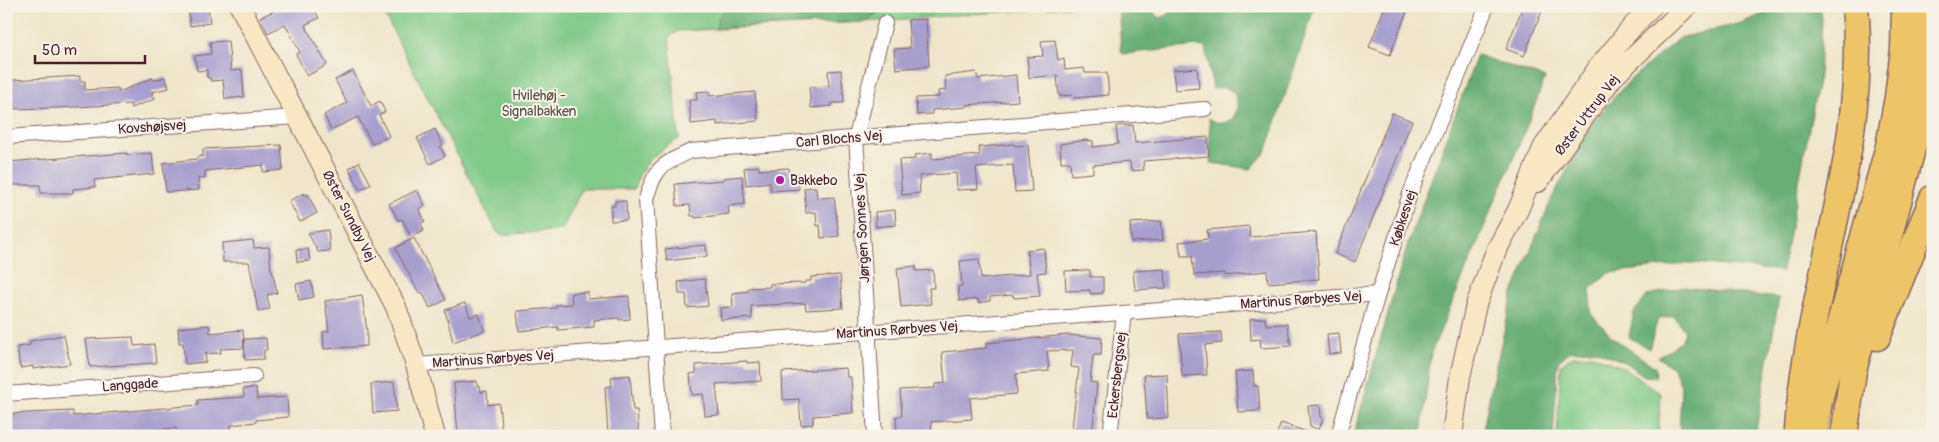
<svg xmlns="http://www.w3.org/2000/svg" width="1939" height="442" font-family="Pangolin,sans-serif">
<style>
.green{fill:#81ca87;stroke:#667459}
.forest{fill:#68ae74;stroke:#596650}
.building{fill:#a69ecc}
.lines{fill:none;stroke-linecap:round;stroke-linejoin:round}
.street-casing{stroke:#846463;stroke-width:16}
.secondary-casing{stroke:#846463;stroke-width:22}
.highway-casing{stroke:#846463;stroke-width:29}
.street{stroke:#fff;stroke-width:14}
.secondary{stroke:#f8e7c3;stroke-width:20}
.highway{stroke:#eec469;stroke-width:26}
.poi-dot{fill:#b5179e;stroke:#f7f3e8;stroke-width:2}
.labels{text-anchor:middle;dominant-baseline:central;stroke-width:4;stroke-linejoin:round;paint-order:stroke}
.park-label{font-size:14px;fill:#5a5247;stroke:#f7f3e8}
.street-label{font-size:14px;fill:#4a1f2b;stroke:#f7f3e8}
.poi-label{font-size:14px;fill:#4a1f2b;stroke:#f7f3e8;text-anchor:start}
</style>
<rect width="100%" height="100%" fill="#f7f3e8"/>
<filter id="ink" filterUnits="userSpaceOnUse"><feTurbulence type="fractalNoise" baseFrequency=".02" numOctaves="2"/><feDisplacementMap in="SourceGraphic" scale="10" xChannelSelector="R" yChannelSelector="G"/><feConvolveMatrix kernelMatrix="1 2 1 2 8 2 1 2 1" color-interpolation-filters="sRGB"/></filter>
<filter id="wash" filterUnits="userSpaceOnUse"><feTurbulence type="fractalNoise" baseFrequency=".0096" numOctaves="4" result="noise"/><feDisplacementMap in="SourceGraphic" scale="20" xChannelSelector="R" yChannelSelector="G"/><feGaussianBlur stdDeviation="1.12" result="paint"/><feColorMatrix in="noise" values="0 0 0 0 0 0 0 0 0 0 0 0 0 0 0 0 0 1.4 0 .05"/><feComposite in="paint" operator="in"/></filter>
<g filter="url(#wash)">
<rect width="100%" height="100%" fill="#efe5ca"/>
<g class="green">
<path d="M380,6H1079L865,22L678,31L669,37L679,139C657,150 641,165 634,189H582L562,230L502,235L497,232Z"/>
<path d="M1593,355L1624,368L1661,394L1658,436H1557L1561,364L1573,356Z"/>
</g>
<g class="forest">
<path d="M728,6H880L878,12L865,22L716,28L718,18Z"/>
<path d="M1118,6H1154L1155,15L1160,18L1166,16L1169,12V6H1315L1266,152L1251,169L1211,163L1209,118C1240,141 1251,78 1213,89L1205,47L1198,46L1123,54L1121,50Z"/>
<path d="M1782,6H1820L1822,19L1819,76L1782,271L1693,263L1609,273L1590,289L1591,314L1613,338L1655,367L1656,377L1644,376L1627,363L1595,350L1570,351L1558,362L1553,436H1482L1491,387L1513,293L1552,198L1593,121L1629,81L1679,38L1741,23Z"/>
<path d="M1477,55L1545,78L1526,128L1431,353L1421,436H1353L1407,246Z"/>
<path d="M1684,287L1779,298L1755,436H1679L1681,386L1674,369L1658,357L1681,342L1685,332L1674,316L1658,319L1649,349L1629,337L1634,312L1648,295Z"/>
</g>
<g id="blocks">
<g class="building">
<path d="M188,6H208L210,23L190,26Z"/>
<path d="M286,6H313L319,18L305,25L327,65L307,76L296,54L300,52L285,24L268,33L260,17Z"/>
<path d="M1385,6H1409L1390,55L1369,47Z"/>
<path d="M1523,6H1544L1524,56L1506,49Z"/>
<path d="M926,19L929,66L896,69L894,49L910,48L908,20Z"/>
<path d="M1055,40L1058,60L1064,59L1065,70L1084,68L1085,73H1107L1109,95L1074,98L1073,95L1059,96L1057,75L1029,78L1027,57L1043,56L1041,41Z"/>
<path d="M228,41L231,71L242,70L244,97L225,99L223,80L211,81L210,78H207V70L197,71L195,56L211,54L210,42Z"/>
<path d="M1197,68L1199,88L1175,90L1173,70Z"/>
<path d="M841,70L844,103H832V106L811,108L809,87L829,86L828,71Z"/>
<path d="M353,71L371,106L380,101L385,112L379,115L389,136L372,144L358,117L331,130L324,115L347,103L335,80Z"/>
<path d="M976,72L978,79L1016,75L1018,101L966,105L967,107L932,110V114L917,115L916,98L939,97L938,91L946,90L945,76Z"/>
<path d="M80,76V81H85V90L118,88L119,92L152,78L154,80L165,77L169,88L152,92L155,99L131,108L130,104L56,108L6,109V98L14,97L13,80Z"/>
<path d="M709,91L710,96L755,92L758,121L717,125V121L691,124L689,100H697L696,92Z"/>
<path d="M1392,113L1412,121L1355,262L1335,254Z"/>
<path d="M1133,125L1135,143L1208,137L1209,156L1143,161L1144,170L1131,171L1130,162L1093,165V173L1071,175L1070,162H1061L1060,144L1086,140L1093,141V147L1118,144L1116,126Z"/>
<path d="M435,129L443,145L440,147L445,156L430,164L417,138Z"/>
<path d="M1014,144L1015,146L1028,145L1032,191L1015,192L1013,165L976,168L978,189L957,190L956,173L919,176L920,193L902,195L899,160L915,159L914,155L932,153V159L980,155L979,147Z"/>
<path d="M281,145L283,170L263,172V165L205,171V178H198L199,190L166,192L163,163L197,159V157L203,156V149Z"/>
<path d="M127,153V155L152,153L154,174L94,180L95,187L73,189V193H41L40,185H6V162Z"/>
<path d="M359,162L371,184L360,190L349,168Z"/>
<path d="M759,166V170L789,168V174L798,173L799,189L771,191L770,182L746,185L744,168Z"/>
<path d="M742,176L745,204L728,206L729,214L695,218V216H691L690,205L677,206L675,184L724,180V178Z"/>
<path d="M816,187L817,198L834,197L839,236L821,238L820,225L817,226L816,212L806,213L804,188Z"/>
<path d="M417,190L425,206L419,209L425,221L421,223L424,231L411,237L402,219L399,221L389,204Z"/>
<path d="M304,193L305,195L308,194L317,213L300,222L289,201Z"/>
<path d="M615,201H626L627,220L611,221V206H615Z"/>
<path d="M895,210L896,225L876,227L875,212Z"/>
<path d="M1161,221L1163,240L1131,242L1130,223Z"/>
<path d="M1249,226L1250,237L1316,232L1319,279L1268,283L1267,271L1225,276V273L1194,275L1192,256H1181L1179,242L1208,239L1207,230Z"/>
<path d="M328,230L330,251L318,252L308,233Z"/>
<path d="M414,238L446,300L430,308L422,292L419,293L395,248Z"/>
<path d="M253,240L254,248L269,247L271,270H272L277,293L267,295L270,309L258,311L249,262H223L222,243Z"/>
<path d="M706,245L707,256L667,261L665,249Z"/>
<path d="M1044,248L1046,272L1037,273L1040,296L1014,298L1013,295L990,297V301L978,303V299L959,301L958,287L962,286L960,261L979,259L981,279L1030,274L1027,250Z"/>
<path d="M308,249L310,261L297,262L296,250Z"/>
<path d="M916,266V271L933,270L934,288H929L931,304L901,307L897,268Z"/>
<path d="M1165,269L1166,288L1135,290L1133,271Z"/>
<path d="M1090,270V277H1103V293L1090,294V290L1066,291L1065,271Z"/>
<path d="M840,275L843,308L806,310L805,303L751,306L752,318L721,320L720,308L733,307L732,293L749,291L748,288L770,287V284L805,283V281H811V277Z"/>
<path d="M705,279L708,306L687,308L686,294H679L678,282Z"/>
<path d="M311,281L314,297L299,300L296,284Z"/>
<path d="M588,292V299L629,296L630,319L619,320V318L594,320V327L558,330V327L519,331L517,311L556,308V305L572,304L571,293Z"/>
<path d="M362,295L367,331V346L324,349L323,332L329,331L325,301Z"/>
<path d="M465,303L470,317L479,314L484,331L453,342L445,310Z"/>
<path d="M1265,318L1266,325L1287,324L1291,346L1261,348L1260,339L1251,340L1250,319Z"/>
<path d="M209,325L210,333L243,330L244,348L220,349L221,353L205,354L206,362L185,364L183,343H179L178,328Z"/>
<path d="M1221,332L1222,343L1205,345L1207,375L1182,376L1179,334Z"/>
<path d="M1339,333L1341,353L1329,354L1327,334Z"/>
<path d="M64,335L70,364L33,369V366L20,368L17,347L30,345V341Z"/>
<path d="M1067,335L1102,338L1101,355H1093L1090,382L1097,383L1092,436H1071L1079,368L1071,367L1073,350L1047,351L1049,371L1016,374L1017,394L970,398L972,419L931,422L932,436H916V431L897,432L896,416H902L900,390L935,388V384L945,383L942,352L986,348V343Z"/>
<path d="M133,337L134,346L154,344L156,363L90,367L86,339Z"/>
<path d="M266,338L267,350H264V359L245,360L244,339Z"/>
<path d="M747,361V363L760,362L761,381L716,384L719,415L705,416L703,394L692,395L690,374L696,373V365Z"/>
<path d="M846,368L847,377H851L853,413L813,416V424L801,425L799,399L783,400L782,372Z"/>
<path d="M1253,371L1254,386H1258L1260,411L1238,412L1235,372Z"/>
<path d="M1167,374L1169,418L1147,419L1144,375Z"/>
<path d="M630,375L633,410H637L639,436H608L605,387L612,386L611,377Z"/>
<path d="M477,381V386H480L481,392L487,391L488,405L499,403L502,436H458L454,383Z"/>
<path d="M394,382L397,411L373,413L371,384Z"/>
<path d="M256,388L257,399L287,397L288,417L256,420V422L231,425V436H177L176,428L139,431V436H88V434L6,436V414L73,411V416L198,405V400L244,397L243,389Z"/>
<path d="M1320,405L1321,417L1323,418L1319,430L1310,426L1308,406Z"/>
<path d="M1281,423L1313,434V436H1276Z"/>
</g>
</g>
</g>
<g filter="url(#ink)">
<use href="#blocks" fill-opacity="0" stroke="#846463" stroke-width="1"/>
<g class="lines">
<defs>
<g id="street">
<path d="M6,137L297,117"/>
<path d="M416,365L1378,294"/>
<path d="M6,394L254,376"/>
<path d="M662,436L646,199C656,166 661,165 691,151L1205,109"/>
<path d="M875,436L856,137L885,23"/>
<path d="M1110,436L1124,313"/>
<path d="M1338,436L1378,294L1410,194L1487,6"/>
</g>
<g id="secondary">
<path d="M240,6L396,307L416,365L435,436"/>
<path d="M1538,182L1612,78L1687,6"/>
<path d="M1452,436L1460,377L1476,305L1496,251L1518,210L1543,148L1598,68L1633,26L1652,6"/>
</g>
<g id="highway">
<path d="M1877,337L1933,198"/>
<path d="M1798,430C1807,288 1869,150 1855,6"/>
<path d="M1813,436L1820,396L1889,146L1898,97L1904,49L1905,6"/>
<path d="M1844,436L1853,371L1912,149L1921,104L1926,59L1928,6"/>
</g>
</defs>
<use href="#street" class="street-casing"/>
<use href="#secondary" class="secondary-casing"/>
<use href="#highway" class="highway-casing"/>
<use href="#street" class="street"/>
<use href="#secondary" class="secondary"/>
<use href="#highway" class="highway"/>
</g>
</g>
<circle class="poi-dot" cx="780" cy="180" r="5"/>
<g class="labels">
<g class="park-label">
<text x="539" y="95">Hvilehøj -<tspan x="539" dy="16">Signalbakken</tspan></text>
</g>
<g class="street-label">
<text transform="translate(1587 115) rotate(-53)">Øster Uttrup Vej</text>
<text transform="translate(152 127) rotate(-4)">Kovshøjsvej</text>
<text transform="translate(839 139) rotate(-5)">Carl Blochs Vej</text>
<text transform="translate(349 216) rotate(63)">Øster Sundby Vej</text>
<text transform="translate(1403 218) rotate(-72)">Købkesvej</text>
<text transform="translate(862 228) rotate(-93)">Jørgen Sonnes Vej</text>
<text transform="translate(1301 300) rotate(-4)">Martinus Rørbyes Vej</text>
<text transform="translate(897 330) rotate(-4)">Martinus Rørbyes Vej</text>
<text transform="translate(493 359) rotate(-4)">Martinus Rørbyes Vej</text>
<text transform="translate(1117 375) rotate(-84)">Eckersbergsvej</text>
<text transform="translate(130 385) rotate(-4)">Langgade</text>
</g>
<g class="poi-label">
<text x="790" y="180">Bakkebo</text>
</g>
</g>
<rect width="1939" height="442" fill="none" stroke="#f7f3e8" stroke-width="25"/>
<path d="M35 55v8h110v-8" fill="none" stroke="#4a1f2b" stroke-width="2.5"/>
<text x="42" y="55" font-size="15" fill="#4a1f2b" stroke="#f7f3e8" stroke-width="4" paint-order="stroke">50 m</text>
</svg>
